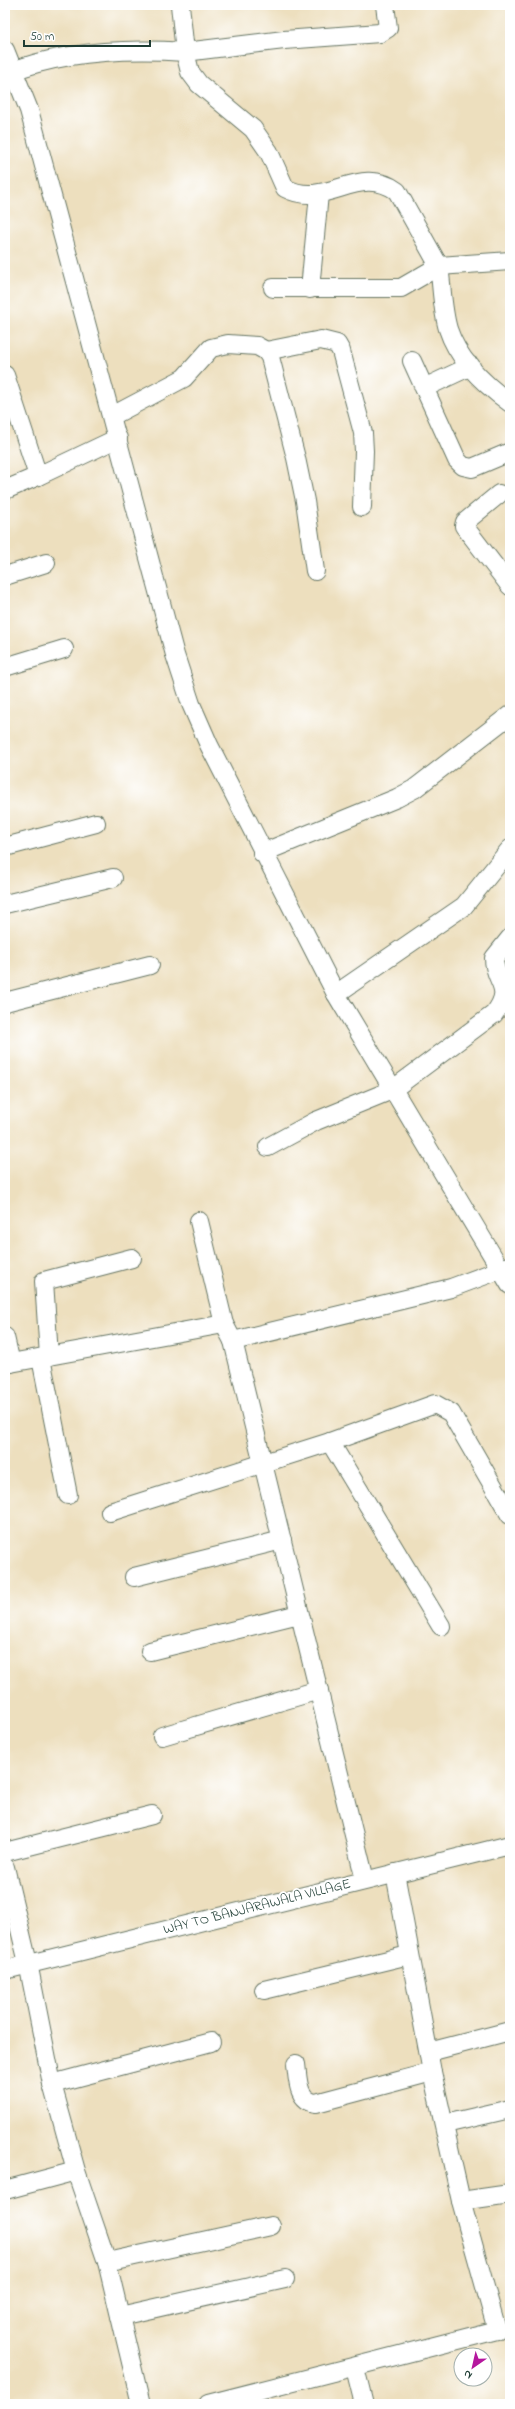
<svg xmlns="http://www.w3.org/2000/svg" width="515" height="2409" font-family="'Indie Flower',sans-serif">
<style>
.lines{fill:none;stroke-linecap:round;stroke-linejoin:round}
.street-casing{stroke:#677664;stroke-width:20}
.street{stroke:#fff;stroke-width:18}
.labels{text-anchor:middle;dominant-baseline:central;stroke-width:3.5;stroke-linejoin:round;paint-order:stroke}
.street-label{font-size:14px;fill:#1f3d34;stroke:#fff}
</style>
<rect width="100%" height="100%" fill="#fff"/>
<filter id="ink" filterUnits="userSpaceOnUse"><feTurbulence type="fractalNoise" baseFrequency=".025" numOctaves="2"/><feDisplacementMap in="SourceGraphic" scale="8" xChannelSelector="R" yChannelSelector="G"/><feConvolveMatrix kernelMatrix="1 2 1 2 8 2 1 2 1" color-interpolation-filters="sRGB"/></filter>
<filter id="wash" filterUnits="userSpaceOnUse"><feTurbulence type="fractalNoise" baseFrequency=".012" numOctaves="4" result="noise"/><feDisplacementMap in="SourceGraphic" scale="16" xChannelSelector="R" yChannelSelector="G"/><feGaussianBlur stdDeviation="0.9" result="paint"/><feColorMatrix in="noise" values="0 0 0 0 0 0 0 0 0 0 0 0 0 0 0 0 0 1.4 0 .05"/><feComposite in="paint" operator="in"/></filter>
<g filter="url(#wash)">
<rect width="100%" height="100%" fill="#eddfbe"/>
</g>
<g filter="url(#ink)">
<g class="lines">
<defs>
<g id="street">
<path d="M180,5L185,52L284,40L380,33L388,28L385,5"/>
<path d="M5,50L29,110L175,655L191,704L209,745L336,994L510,1285"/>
<path d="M5,74C61,51 125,48 185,52L190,72L199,84L253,129L269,152L285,188C326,210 358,163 397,191L439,266L510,261"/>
<path d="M273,288H401L439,266C442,286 442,309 448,329C458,360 485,385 510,403"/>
<path d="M310,289L319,194"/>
<path d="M266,351L321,340L337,344L341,351L363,433L364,451L362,507"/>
<path d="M412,361L457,460L463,466L472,468L510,452"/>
<path d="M5,375L38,476L5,490"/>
<path d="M424,388L471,366"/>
<path d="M112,416L184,378L211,348L228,344L257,346L266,351L270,357L296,458L305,501L315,571"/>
<path d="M38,476L118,438"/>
<path d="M499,494L465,522L464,526L510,586"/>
<path d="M5,576L46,563"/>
<path d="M5,667L64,649"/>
<path d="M5,847L96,823"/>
<path d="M262,853L397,798L414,789L510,715"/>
<path d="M5,904L113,878"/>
<path d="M336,994L464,906L510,849"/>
<path d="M5,1002L150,965"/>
<path d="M268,1147L316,1121L392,1090L494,1014C515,986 494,984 494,958L510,938"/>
<path d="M199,1221L224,1324"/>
<path d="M5,1337L11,1363"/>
<path d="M233,1341L365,1880"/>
<path d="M49,1356L44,1281L132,1258"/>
<path d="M41,1358L68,1495"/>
<path d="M5,1364L224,1324L233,1341L451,1288L510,1266"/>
<path d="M330,1442L441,1626"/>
<path d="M110,1512L330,1442L435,1404L451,1413L510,1515"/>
<path d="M134,1577L282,1540"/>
<path d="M150,1651L299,1614"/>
<path d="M162,1736L319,1690"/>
<path d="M5,1852L152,1815"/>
<path d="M5,1867L28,1963L52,2084L76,2171L107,2262L141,2404"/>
<path d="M5,1970L510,1845"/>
<path d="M264,1990L409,1955"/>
<path d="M429,2052L510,2031"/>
<path d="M296,2064C298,2079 297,2101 316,2103L432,2072"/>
<path d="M52,2084L211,2042"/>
<path d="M445,2124L510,2109"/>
<path d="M5,2190L76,2171"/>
<path d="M461,2201L510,2194"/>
<path d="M107,2262L271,2226"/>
<path d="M120,2316L285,2279"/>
<path d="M355,2368L364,2404"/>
<path d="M208,2404L497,2330L461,2201L432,2072L395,1873"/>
</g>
</defs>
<use href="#street" class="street-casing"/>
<use href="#street" class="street"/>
</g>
</g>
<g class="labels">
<g class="street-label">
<text transform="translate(257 1907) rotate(-14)">WAY TO BANJARAWALA VILLAGE</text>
</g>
</g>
<rect width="515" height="2409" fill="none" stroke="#fff" stroke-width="20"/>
<g transform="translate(473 2367) rotate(214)"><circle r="19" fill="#ffffff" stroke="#a5b1ae"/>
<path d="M0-3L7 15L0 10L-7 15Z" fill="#b5179e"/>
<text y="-6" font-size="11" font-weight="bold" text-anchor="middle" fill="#1f3d34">N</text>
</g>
<path d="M24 40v6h126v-6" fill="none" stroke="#1f3d34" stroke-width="2"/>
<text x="30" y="40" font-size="12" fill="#1f3d34" stroke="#ffffff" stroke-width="3" paint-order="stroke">50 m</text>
</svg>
